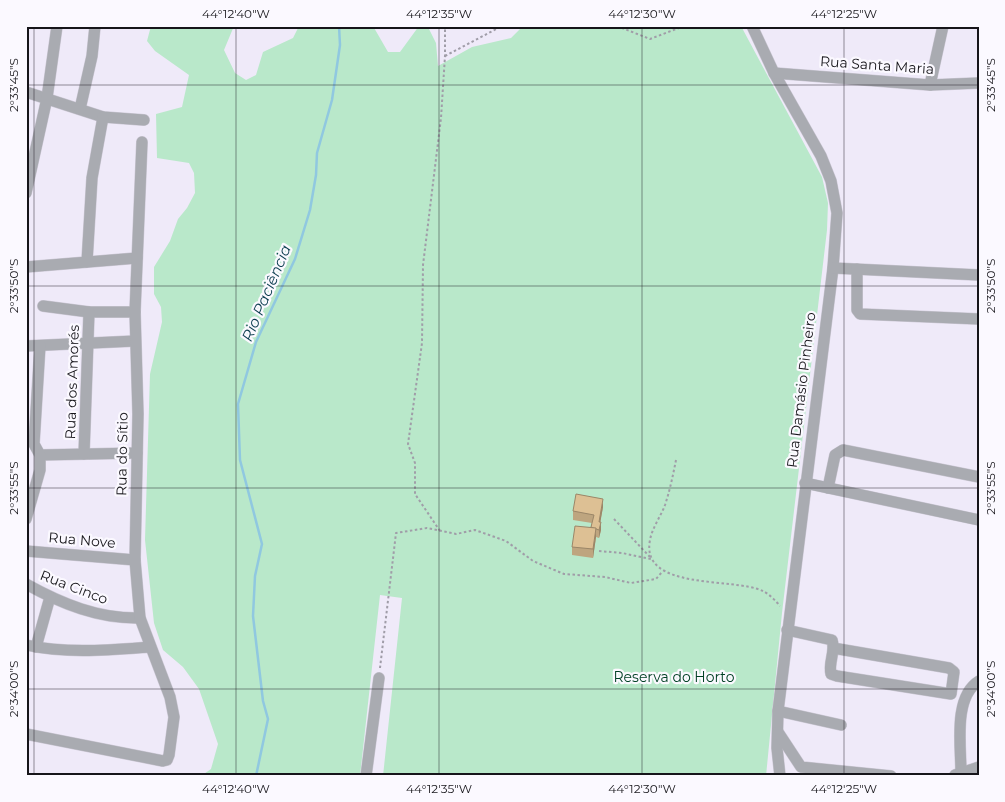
<svg xmlns="http://www.w3.org/2000/svg" width="1005" height="802" font-family="Montserrat,sans-serif">
<style>
.green{fill:#b9e8ca}
.lines{fill:none;stroke-linecap:round;stroke-linejoin:round}
.stream{stroke:#90c8e0;stroke-width:2.5}
.minor-casing{stroke:#ccc8d5;stroke-width:12}
.path{stroke:#a09da8;stroke-width:2;stroke-dasharray:2.5 2.5;stroke-linecap:butt}
.minor{stroke:#a9abb1;stroke-width:11}
.wall{fill:#bea57f}
.shaded-wall{fill:#9b8668}
.building{fill:#ddc094;stroke:#9b8668}
.ticks{fill:none;stroke:#16151a;stroke-width:1;stroke-opacity:0.45}
.labels{text-anchor:middle;dominant-baseline:central;stroke-width:4.5;stroke-linejoin:round;paint-order:stroke}
.street-label{font-size:14px;fill:#16151a;stroke:#fbf9ff}
.park-label{font-size:14px;fill:#004024;stroke:#fbf9ff}
.water-label{font-size:15px;font-style:italic;fill:#093b4d;stroke:#fbf9ff}
.neatline{fill:none;stroke:#16151a;stroke-width:2}
.ticks-label{font-size:12px;text-anchor:middle;fill:#16151a}
</style>
<rect width="100%" height="100%" fill="#efeaf9"/>
<path class="green" d="M151,26H234L224,50L235,73L246,80L256,75L263,52L293,38L299,26H373L388,52H400L419,26L429,29L436,43L438,66L472,47L511,38L523,26H741L822,177L828,203L827,230L782,613L766,776H383L402,598L380,595L360,776H201L211,769L218,744L199,689L183,667L163,650L154,623L145,540L150,374L162,322L161,307L154,294V267L170,241L178,219L187,208L195,193L194,173L189,163L157,158L156,114L182,107L189,75L155,51L147,41Z"/>
<g class="lines">
<path class="stream" d="M256,776L268,719L263,701L253,616L255,576L262,544L240,460L238,404L256,342L295,259L310,210L316,175L317,153L332,100L340,45L339,26"/>
<defs>
<g id="minor">
<path d="M752,26L774,73L821,156L831,181L837,213L833,268L778,711L777,748L780,776"/>
<path d="M774,73L930,85L979,83"/>
<path d="M930,85L943,26"/>
<path d="M26,92L103,117L144,120"/>
<path d="M80,109L92,56L95,26"/>
<path d="M26,193L47,98L57,26"/>
<path d="M87,262L92,178L103,117"/>
<path d="M26,267L137,258"/>
<path d="M833,268L979,275"/>
<path d="M857,269V310L860,314L979,319"/>
<path d="M43,306L89,312H135"/>
<path d="M26,346L135,341"/>
<path d="M40,346L34,444L40,455L137,453"/>
<path d="M84,454L89,312"/>
<path d="M805,483L979,520"/>
<path d="M828,488L835,455L843,450L979,477"/>
<path d="M26,519L40,470V455"/>
<path d="M26,551L135,560"/>
<path d="M26,584C62,604 99,619 140,618"/>
<path d="M787,630L832,640C836,651 828,663 831,674L837,676L951,694L954,672L949,668L833,648"/>
<path d="M26,645C67,654 109,650 150,647"/>
<path d="M36,647L50,597"/>
<path d="M778,711L841,725"/>
<path d="M778,732L801,767L891,776"/>
<path d="M26,734L163,761L167,760L169,755L174,717L170,697L140,618L135,560L138,414L135,312L142,142"/>
<path d="M961,773C961,746 953,697 979,681"/>
<path d="M955,775L979,767"/>
<path d="M366,776L379,678"/>
</g>
</defs>
<use href="#minor" class="minor-casing"/>
<g class="path">
<path d="M617,26L650,39L684,26"/>
<path d="M445,56L502,26"/>
<path d="M676,460C673,475 670,490 665,505C661,516 652,528 650,540C640,591 733,577 763,591C769,594 776,601 780,606"/>
<path d="M614,519L650,557"/>
<path d="M440,531L415,494V463L408,444L422,343L423,265L441,118L445,56V26"/>
<path d="M599,551L622,553L651,559"/>
<path d="M380,668L396,533L427,528L456,534L475,530L506,541L533,561L564,574L605,577L631,583L656,579L662,572"/>
</g>
<use href="#minor" class="minor"/>
</g>
<path class="wall" d="M603,507L600,522L601,530L599,538L596,537L593,558L572,555V547L591,528L592,523L573,520V511Z"/>
<g class="shaded-wall">
<path d="M603,499V507L599,530V522Z"/>
<path d="M601,522V530L599,538V530Z"/>
<path d="M596,528V537L593,558V549Z"/>
</g>
<g class="building">
<path d="M576,494L603,499L599,522H601L599,530L591,527L594,515L573,511Z"/>
<path d="M575,526L596,528L593,549L572,547Z"/>
</g>
<path class="ticks" d="M34,26V776M236,26V776M439,26V776M642,26V776M844,26V776M26,85H979M26,286H979M26,488H979M26,689H979"/>
<g class="labels">
<g class="street-label">
<text transform="translate(877 65) rotate(4)">Rua Santa Maria</text>
<text transform="translate(72 382) rotate(-88)">Rua dos Amorés</text>
<text transform="translate(801 390) rotate(-83)">Rua Damásio Pinheiro</text>
<text transform="translate(122 454) rotate(-89)">Rua do Sítio</text>
<text transform="translate(82 540) rotate(5)">Rua Nove</text>
<text transform="translate(74 587) rotate(21)">Rua Cinco</text>
</g>
<g class="park-label">
<text x="674" y="677">Reserva do Horto</text>
</g>
<g class="water-label">
<text transform="translate(266 293) rotate(-67)">Rio Paciência</text>
</g>
</g>
<rect width="1005" height="802" fill="none" stroke="#fbf9ff" stroke-width="55"/>
<rect x="28" y="28" width="950" height="746" class="neatline"/>
<g class="ticks-label">
<text x="236" y="18">44°12'40"W</text>
<text x="439" y="18">44°12'35"W</text>
<text x="642" y="18">44°12'30"W</text>
<text x="844" y="18">44°12'25"W</text>
<text transform="translate(14 85) rotate(-90)" y="4">2°33'45"S</text>
<text transform="translate(991 85) rotate(-90)" y="4">2°33'45"S</text>
<text transform="translate(14 286) rotate(-90)" y="4">2°33'50"S</text>
<text transform="translate(991 286) rotate(-90)" y="4">2°33'50"S</text>
<text transform="translate(14 488) rotate(-90)" y="4">2°33'55"S</text>
<text transform="translate(991 488) rotate(-90)" y="4">2°33'55"S</text>
<text transform="translate(14 689) rotate(-90)" y="4">2°34'00"S</text>
<text transform="translate(991 689) rotate(-90)" y="4">2°34'00"S</text>
<text x="236" y="793">44°12'40"W</text>
<text x="439" y="793">44°12'35"W</text>
<text x="642" y="793">44°12'30"W</text>
<text x="844" y="793">44°12'25"W</text>
</g>
</svg>
